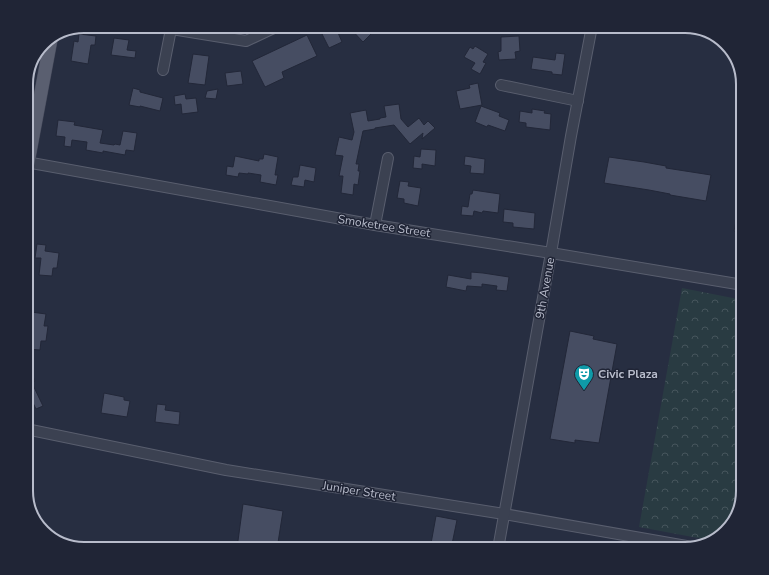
<svg xmlns="http://www.w3.org/2000/svg" width="769" height="575" font-family="'Nunito Sans',sans-serif">
<style>
.park{fill:url(#park-crowns)}
.building{fill:#464d62;stroke:#222738}
.lines{fill:none;stroke-linecap:round;stroke-linejoin:round}
.minor-casing{stroke:#595e6e;stroke-width:12}
.major-casing{stroke:#45495a;stroke-width:14}
.minor{stroke:#3b4151;stroke-width:10}
.major{stroke:#5a5f70;stroke-width:13}
.labels{text-anchor:middle;dominant-baseline:central;stroke-width:3;stroke-linejoin:round;paint-order:stroke}
.street-label{font-size:12px;fill:#b8bccb;stroke:#202536}
.poi-label{font-size:12px;font-weight:bold;fill:#b8bccb;stroke:#202536;text-anchor:start}
.rim{fill:none;stroke:#b8bccb;stroke-width:2}
</style>
<defs>
<pattern id="park-crowns" width="20" height="18" patternUnits="userSpaceOnUse"><rect width="20" height="18" fill="#293b42"/><path d="M2 6a3 3 0 1 1 6 0M12 15a3 3 0 1 1 6 0" fill="none" stroke="#46555c"/></pattern>
</defs>
<rect width="100%" height="100%" fill="#272e41"/>
<path class="park" d="M682,288L743,300V491L731,527L714,541L639,527Z"/>
<g class="building">
<path d="M348,26H379L363,42Z"/>
<path d="M336,28L342,42L329,48L322,34Z"/>
<path d="M79,34L96,36L95,45H91L88,64L71,61L74,41L78,42Z"/>
<path d="M307,35L317,56L282,72L284,78L265,87L252,61Z"/>
<path d="M519,36L520,51L515,52L516,59L499,60L498,52L501,51V37Z"/>
<path d="M114,38L129,40L127,50L136,51L135,58L111,55Z"/>
<path d="M475,46L488,54L483,62L486,63L480,74L471,69L475,63L464,57L470,47L473,49Z"/>
<path d="M556,53L565,54L562,75L552,74V72L531,69L533,57L555,60Z"/>
<path d="M193,54L209,56L205,85L188,83Z"/>
<path d="M241,71L243,84L227,86L225,73Z"/>
<path d="M478,83L482,105L460,109L456,91L470,88L469,85Z"/>
<path d="M133,88L140,90V92L163,98L160,111L140,106V107L129,105Z"/>
<path d="M218,89L216,99L205,98L207,91Z"/>
<path d="M185,94L186,99L196,98L198,112L182,114L181,104L175,105L174,96Z"/>
<path d="M399,104L401,119L408,127L419,118L424,125L428,121L435,128L422,139L423,133L410,144L394,125L375,128V129L363,131L356,164H359L358,171H360L358,185L354,184L353,195L341,193L343,176H339L343,156L335,155L339,137L352,140L354,132L350,113L366,110L368,121L380,119V118L386,117L384,106Z"/>
<path d="M481,106L500,113L499,116L509,120L505,131L488,125L487,127L475,122Z"/>
<path d="M532,109L545,111L544,113L551,114L550,130L526,127V123L519,122L520,111L532,113Z"/>
<path d="M58,120L75,122L74,125L103,130L100,143L114,145L115,144L120,145L123,131L137,133L134,151L126,150L125,155L103,151V153L86,150L87,142L72,140L71,147L64,146L65,137L56,136Z"/>
<path d="M421,149L436,150L435,166L422,164V169L413,168L414,156L420,157Z"/>
<path d="M264,154L278,157L275,175H278L276,185L260,182L261,175L248,173V174L239,173L238,177L226,175L227,166L233,167L235,156L259,161V159H263Z"/>
<path d="M465,156L485,159L484,174L470,173L471,166L464,165Z"/>
<path d="M609,157L644,162L666,166V168L711,175L706,201L670,195V194L649,190L604,183Z"/>
<path d="M300,165L316,168L314,182L305,180L304,187L291,185L293,177H298Z"/>
<path d="M400,181L409,182L408,186L421,188L418,206L404,203V199L397,198Z"/>
<path d="M473,190L500,194L498,213L483,211L482,213L474,211L473,216L461,215L462,206L468,207L470,194H472Z"/>
<path d="M740,201H743V233L734,231Z"/>
<path d="M504,209L535,213L534,229L513,227V223L503,222Z"/>
<path d="M37,244L46,245L45,251L59,253L57,268H53L52,276L39,275L41,258H35Z"/>
<path d="M471,272L483,273L509,277L507,291L496,290L497,286L482,284V287L467,286L466,291L446,287L448,275L471,279Z"/>
<path d="M31,312L46,314L44,326H48L46,341H41L40,350L27,349Z"/>
<path d="M570,331L594,336L593,339L617,344L599,443L575,440V443L550,439Z"/>
<path d="M26,372L28,377L32,375L35,381L32,383L43,406L36,409L30,397L26,400Z"/>
<path d="M104,393L124,397V400L130,401L127,417L101,413Z"/>
<path d="M157,404L166,405L165,410L180,412L179,425L155,422Z"/>
<path d="M243,504L283,511L277,549H247L237,548Z"/>
<path d="M436,516L457,520L451,549H430Z"/>
</g>
<g class="lines">
<defs>
<g id="minor">
<path d="M153,26L246,41L278,26"/>
<path d="M163,70L171,29"/>
<path d="M501,85L578,101"/>
<path d="M26,162L375,225L551,253L743,285"/>
<path d="M375,225L388,158"/>
<path d="M26,429L226,470L504,514L692,547"/>
<path d="M498,549L551,253L571,136L592,26"/>
</g>
<path id="major" d="M26,173L51,39"/>
</defs>
<use href="#minor" class="minor-casing"/>
<use href="#major" class="major-casing"/>
<use href="#minor" class="minor"/>
<use href="#major" class="major"/>
</g>
<defs>
<symbol id="theatre-pin" viewBox="-11 -11 22 30"><path d="M0 17L-7.5 6A9.5 9.5 0 1 1 7.5 6Z" fill="#0f9aa8" stroke="#202536"/><path d="M-5-5.5Q0-4 5-5.5V0Q5 5 0 6Q-5 5-5 0ZM-3.3-2.5H-1v1.5H-3.3ZM1-2.5H3.3v1.5H1ZM-2.8 1Q0 5.5 2.8 1Z" fill="#fff"/></symbol>
</defs>
<g fill-rule="evenodd">
<use href="#theatre-pin" x="573" y="363" width="22" height="30"/>
</g>
<g class="labels">
<g class="street-label">
<text transform="translate(384 226) rotate(9)">Smoketree Street</text>
<text transform="translate(545 288) rotate(-80)">9th Avenue</text>
<text transform="translate(359 491) rotate(9)">Juniper Street</text>
</g>
<g class="poi-label">
<text x="598" y="374">Civic Plaza</text>
</g>
</g>
<path d="M0 0H769V575H0ZM84 33H685A51 51 0 0 1 736 84V491A51 51 0 0 1 685 542H84A51 51 0 0 1 33 491V84A51 51 0 0 1 84 33Z" fill="#202536" fill-rule="evenodd"/>
<path class="rim" d="M84 33H685A51 51 0 0 1 736 84V491A51 51 0 0 1 685 542H84A51 51 0 0 1 33 491V84A51 51 0 0 1 84 33Z"/>
</svg>
